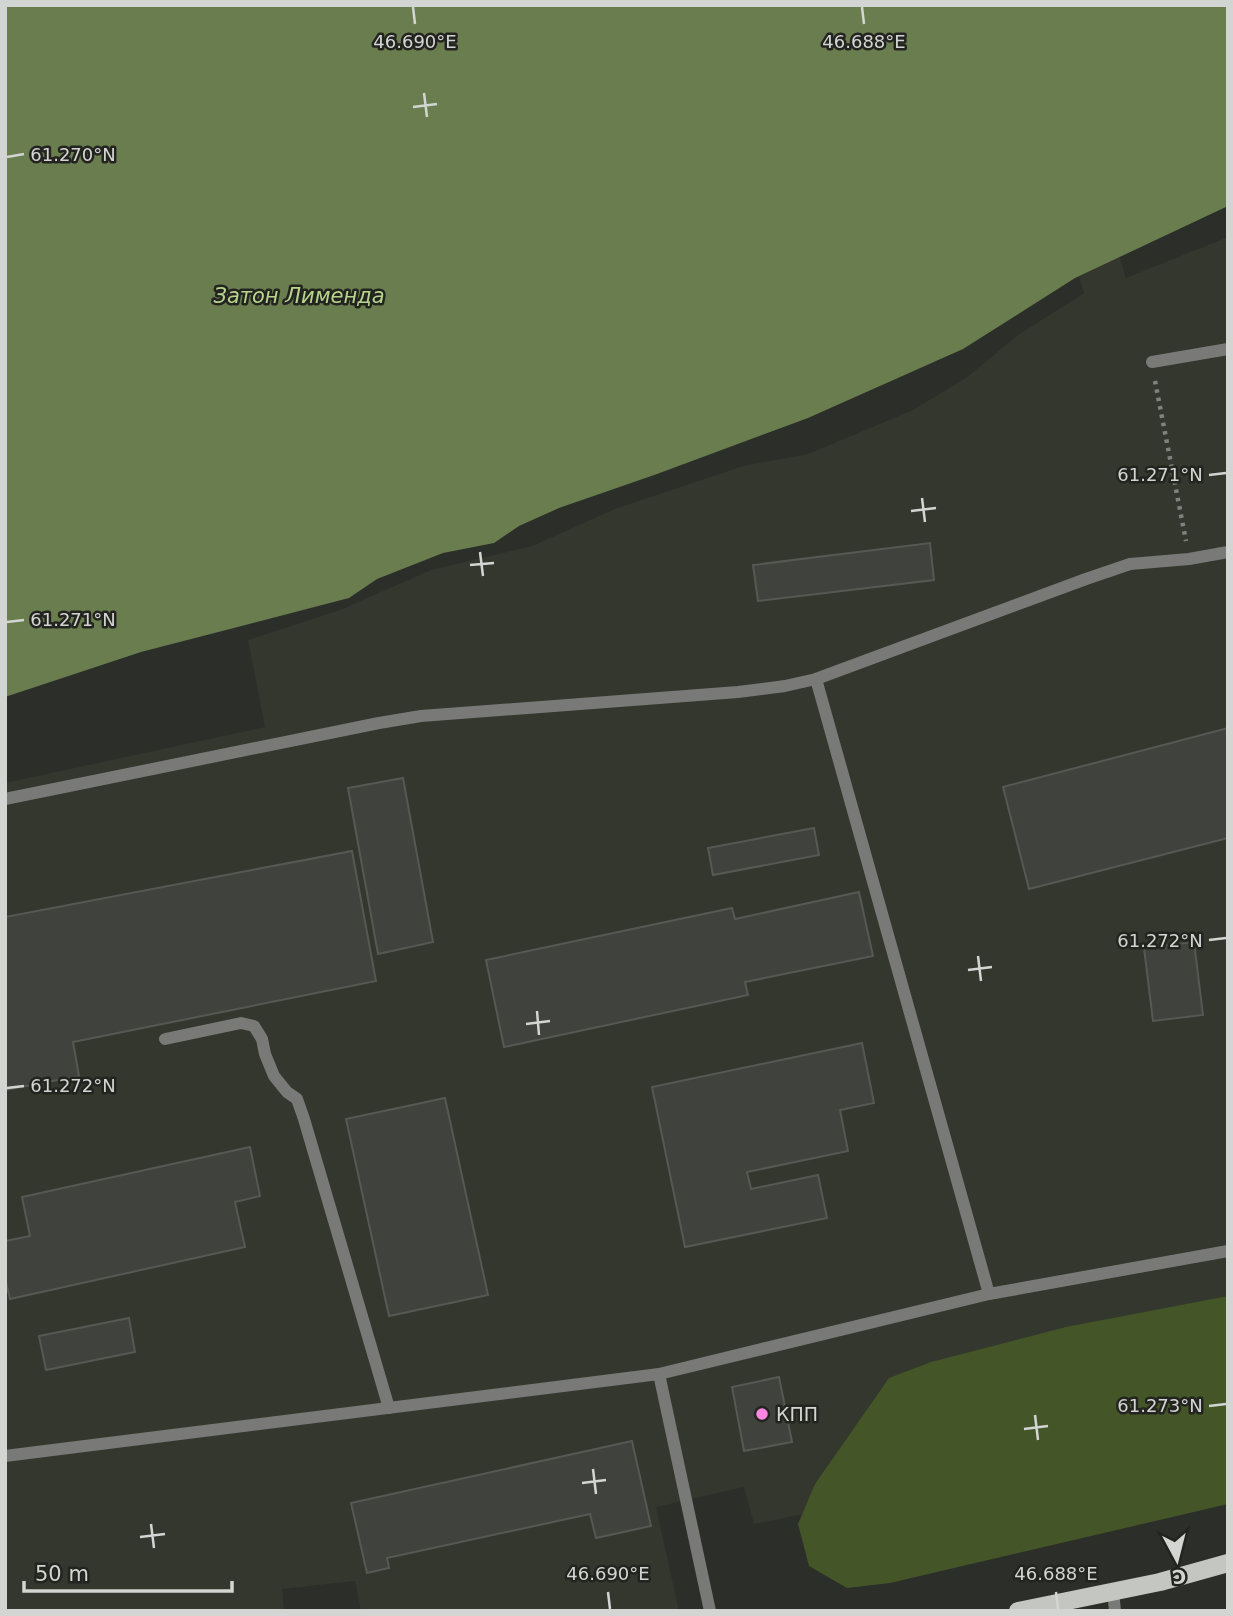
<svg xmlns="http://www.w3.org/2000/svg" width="1233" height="1616" font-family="'DejaVu Sans',sans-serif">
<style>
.built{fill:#33372e}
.green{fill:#445528}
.water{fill:#697d4e}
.building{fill:#40423d;stroke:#565854;stroke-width:2}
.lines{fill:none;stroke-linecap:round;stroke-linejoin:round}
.path{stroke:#80827f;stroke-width:4.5;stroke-dasharray:3.5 5;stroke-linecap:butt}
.service{stroke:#797a77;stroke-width:12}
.primary{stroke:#c4c6c1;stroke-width:18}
.ticks{fill:none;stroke:#d3d5d2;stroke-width:2.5}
.poi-dot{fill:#fd86e1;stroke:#232420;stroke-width:2.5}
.labels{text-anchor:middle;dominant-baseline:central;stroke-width:5;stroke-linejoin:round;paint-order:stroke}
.poi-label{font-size:19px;fill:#d3d5d2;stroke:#232420;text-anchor:start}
.water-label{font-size:21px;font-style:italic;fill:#b6d48b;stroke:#232420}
.ticks-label{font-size:18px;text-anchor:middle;fill:#d3d5d2;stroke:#232420;stroke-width:5;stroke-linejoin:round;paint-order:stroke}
</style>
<rect width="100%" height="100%" fill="#2c2e2a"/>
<path class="built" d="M1099,186L1126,278L1228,237V1428L754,1524L744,1487L656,1507L679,1611H361L355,1581L282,1589L284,1611H5V783L265,727L248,640L340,610L431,570L532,546L615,509L743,466L808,454L913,410L966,378L1018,335L1084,293L1057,202Z"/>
<path class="green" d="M1228,1296V1504L890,1583L847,1588L809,1566L798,1524L815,1484L889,1378L931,1362L1066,1327Z"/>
<path class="water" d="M5,5H1228V206L1075,278L963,349L808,418L657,474L559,508L519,526L494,543L443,553L377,579L349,598L141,652L5,697Z"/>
<g class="building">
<path d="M930,543L934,580L758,601L753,565Z"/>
<path d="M1228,728V838L1029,889L1003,787Z"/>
<path d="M403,778L433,942L378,954L348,788Z"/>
<path d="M814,828L819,855L713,875L708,848Z"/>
<path d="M352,851L376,981L73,1042L79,1076L5,1090V917Z"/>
<path d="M859,892L873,956L745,982L748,995L504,1047L486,960L732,908L735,919Z"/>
<path d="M1194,942L1203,1015L1153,1021L1144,948Z"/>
<path d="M862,1043L874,1103L840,1110L848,1151L747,1172L751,1189L818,1175L827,1218L685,1247L652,1087Z"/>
<path d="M445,1098L488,1295L389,1316L346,1119Z"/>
<path d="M250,1147L260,1196L235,1202L245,1247L10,1299L5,1278V1241L30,1236L22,1197Z"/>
<path d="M129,1318L135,1352L46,1370L39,1336Z"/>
<path d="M779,1377L792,1442L744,1451L732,1387Z"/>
<path d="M632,1441L651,1526L596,1538L590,1514L387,1558L389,1568L367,1573L351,1503Z"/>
</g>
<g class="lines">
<path class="path" d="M1155,381L1186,541"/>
<g class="service">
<path d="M1152,362L1228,349"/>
<path d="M816,679L989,1294"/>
<path d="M5,799L379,723L421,716L738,692L785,686L816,679L1086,579L1130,564L1189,559L1228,552"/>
<path d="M165,1039L241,1023L254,1026L262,1039L265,1054L274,1076L287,1092L297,1099L304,1119L389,1408"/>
<path d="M659,1374L710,1611"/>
<path d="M5,1456L659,1374L989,1294L1228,1251"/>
<path d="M1113,1591L1115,1611"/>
</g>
<path class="primary" d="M1018,1611L1160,1582L1228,1563"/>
</g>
<path class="ticks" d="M413,7L415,24M862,7L864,24M424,93L427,117M413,107L437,104M7,157L24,154M1209,475L1226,473M922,498L925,522M911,511L936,508M480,552L483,576M470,565L494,563M7,622L24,620M1209,940L1226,938M978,956L981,981M968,970L992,967M537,1011L539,1035M526,1024L550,1021M7,1088L24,1086M1209,1406L1226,1404M1035,1415L1038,1440M1024,1429L1048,1426M593,1469L596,1494M582,1483L606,1480M151,1524L154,1548M140,1537L165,1534M608,1592L610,1609M1056,1592L1058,1609"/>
<circle class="poi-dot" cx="762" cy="1414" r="7"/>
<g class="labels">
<g class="poi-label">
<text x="776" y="1414">КПП</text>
</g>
<g class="water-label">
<text x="299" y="296">Затон Лименда</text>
</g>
</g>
<g class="ticks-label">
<text x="415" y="48">46.690°E</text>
<text x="864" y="48">46.688°E</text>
<text x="73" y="161">61.270°N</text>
<text x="1160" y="481">61.271°N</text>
<text x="73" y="626">61.271°N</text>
<text x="1160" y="947">61.272°N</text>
<text x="73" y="1092">61.272°N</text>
<text x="1160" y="1412">61.273°N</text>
<text x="608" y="1580">46.690°E</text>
<text x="1056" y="1580">46.688°E</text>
</g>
<rect width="1233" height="1616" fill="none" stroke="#d3d5d2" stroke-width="14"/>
<g transform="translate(1177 1560) rotate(173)" stroke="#232420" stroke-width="5" paint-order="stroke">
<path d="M0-5L12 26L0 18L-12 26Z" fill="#d3d5d2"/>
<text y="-10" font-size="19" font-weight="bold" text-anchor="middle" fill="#d3d5d2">С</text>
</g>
<path d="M24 1581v10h208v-10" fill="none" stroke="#d3d5d2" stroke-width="3.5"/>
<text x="35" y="1581" font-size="21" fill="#d3d5d2" stroke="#232420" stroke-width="5" paint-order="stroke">50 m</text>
</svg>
